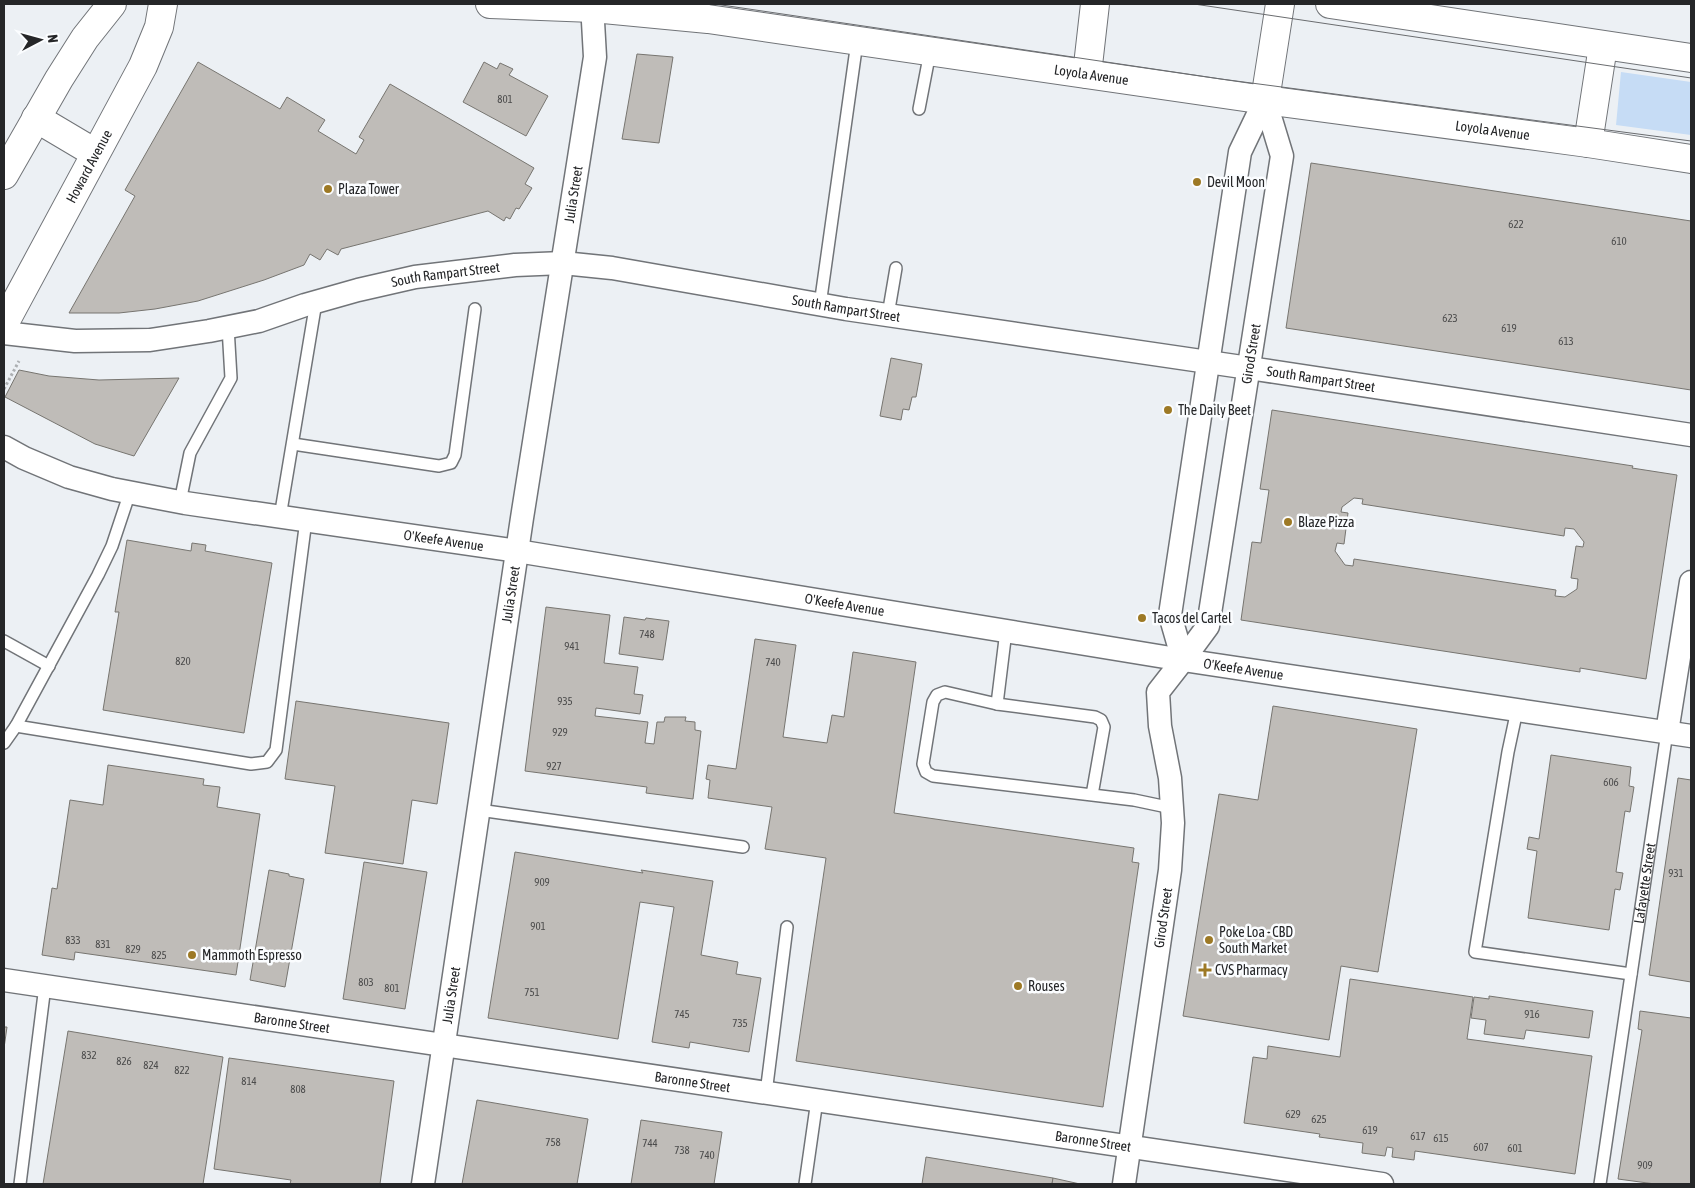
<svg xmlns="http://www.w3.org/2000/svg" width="1695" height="1188" font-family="'Asap Condensed',sans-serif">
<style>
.green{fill:#c6dcf5}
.building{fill:#bfbcb8;stroke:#777570;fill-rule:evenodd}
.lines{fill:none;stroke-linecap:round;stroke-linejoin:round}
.lane-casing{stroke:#717478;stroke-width:14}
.street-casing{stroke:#717478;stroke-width:25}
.secondary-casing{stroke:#717478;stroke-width:30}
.path{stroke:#acafb2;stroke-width:3;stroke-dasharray:2.5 2.5;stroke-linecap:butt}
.lane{stroke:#fff;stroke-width:11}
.street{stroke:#fff;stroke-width:22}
.secondary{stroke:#fff;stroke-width:28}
.tram{stroke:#6a6c6f;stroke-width:1}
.poi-dot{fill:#9d7925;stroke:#fbfdff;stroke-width:2}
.labels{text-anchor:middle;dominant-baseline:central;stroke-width:5;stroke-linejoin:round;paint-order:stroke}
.number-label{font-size:11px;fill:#4c4c4c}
.street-label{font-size:14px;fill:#252628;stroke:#fbfdff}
.poi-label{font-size:14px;fill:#252628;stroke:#fbfdff;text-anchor:start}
</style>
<rect width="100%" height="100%" fill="#ecf0f4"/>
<path class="green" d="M1621,72L1691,82V135L1616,125Z"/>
<g class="building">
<path d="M637,54L673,57L659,143L622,139Z"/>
<path d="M198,62L280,109L287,97L325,120L318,131L356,154L364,140L359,137L390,84L534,168L525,184L532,188L519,209L516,208L510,219L506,217L504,221L488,211L341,249L338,255L327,249L320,260L310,254L304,265L264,280L198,301L155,309L119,313H69L135,196L125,190Z"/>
<path d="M484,62L497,69L500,63L513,69L509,75L548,96L526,136L463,102Z"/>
<path d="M1311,163L1691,221V390L1286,328Z"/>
<path d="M891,358L922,364L916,397H912L909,410L903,409L901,420L880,416Z"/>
<path d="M19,370L49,376L99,380L179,378L134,456L95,444L5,397Z"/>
<path d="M1272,410L1633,466L1632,468L1677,475L1646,679L1580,668V672L1241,620L1252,542L1261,543L1269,490L1260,489ZM1354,498L1363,499L1362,504L1564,536L1565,528L1574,529L1584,542L1583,547L1576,546L1571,578L1578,579L1577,589L1565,597L1555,596L1556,590L1354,559L1353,566L1345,565L1335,551L1337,543L1344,544L1348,513L1341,512L1342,507Z"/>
<path d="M127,540L191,551L192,543L206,545L205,551L272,563L244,733L103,710L119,612H115Z"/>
<path d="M546,607L610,615L604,663L638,667L634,694L643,695L640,714L596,708L595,716L648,722L645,743L654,744L657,722H664L665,717H686L685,721L695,722V730L701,731L693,799L646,793L647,787L525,771Z"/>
<path d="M624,617L645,620L646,618L669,621L663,660L619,654Z"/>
<path d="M755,639L796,645L783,737L827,743L832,715L844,717L853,652L916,662L894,813L1134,848L1132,862L1139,863L1103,1107L796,1061L826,858L765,849L772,807L708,798L710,780L706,779L708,765L736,769Z"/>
<path d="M296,701L449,723L437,804L412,800L403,864L325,853L335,786L285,779Z"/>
<path d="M1273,706L1417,729L1378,972L1341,966L1329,1040L1183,1016L1219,794L1258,800Z"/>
<path d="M1551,755L1631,767L1629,786L1634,787L1630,812L1625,811L1616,872L1623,873L1620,890L1615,889L1609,930L1528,918L1537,851L1527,849L1529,837L1539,839Z"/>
<path d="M108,765L204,779L203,785L220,787L217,807L260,814L236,975L75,952L74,960L42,955L52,888L57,889L70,800L103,805Z"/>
<path d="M1678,778L1691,780V982L1649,975Z"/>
<path d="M515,852L643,873L641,870L713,881L701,955L738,962L736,974L761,978L749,1052L690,1042L689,1048L652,1042L674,907L640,902L618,1039L488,1018Z"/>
<path d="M364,862L427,872L405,1009L343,999Z"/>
<path d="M269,870L289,874V876L304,879L285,987L250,980Z"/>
<path d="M1350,979L1473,997L1467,1039L1592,1056L1575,1174L1415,1151L1414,1160L1392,1157L1393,1148L1387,1147L1385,1156L1362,1153L1363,1143L1319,1137L1320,1134L1244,1123L1253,1057L1267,1059L1268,1046L1340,1057Z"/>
<path d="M1489,996L1593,1011L1589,1038L1526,1030L1524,1039L1484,1034L1486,1020L1471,1018L1474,997L1489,999Z"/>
<path d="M1640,1011L1691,1018V1184H1655L1618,1179L1642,1030L1638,1029Z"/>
<path d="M4,1027H7L4,1048Z"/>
<path d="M68,1031L223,1057L203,1184H43Z"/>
<path d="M229,1058L394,1081L380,1184H290L291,1180L214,1169Z"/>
<path d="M477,1100L588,1119L577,1184H462Z"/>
<path d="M641,1120L722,1132L714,1184H631Z"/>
<path d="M926,1157L1053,1178L1052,1184H922Z"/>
<path d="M1053,1178L1080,1184H1052Z"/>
</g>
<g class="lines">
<defs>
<g id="lane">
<path d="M919,109L930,52"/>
<path d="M820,305L857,42"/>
<path d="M888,315L896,268"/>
<path d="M293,444L439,466L451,463L455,455L475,309"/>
<path d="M180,502L190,453L231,378L228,327"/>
<path d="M280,517L316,302"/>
<path d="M4,641L49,666"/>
<path d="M997,704L1006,631"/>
<path d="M1517,710L1508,752L1475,952L1631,974"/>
<path d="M16,726L251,764L267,762L276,750L306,520"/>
<path d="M4,743L16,726L98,575L112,546L130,492"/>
<path d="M1092,795L1104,727L1101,720L1095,717L997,704L945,692L937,695L933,702L923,764L926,772L933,776L1134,800L1172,808"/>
<path d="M479,810L743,847"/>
<path d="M766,1093L787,927"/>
<path d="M20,1184L45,986"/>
<path d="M805,1184L817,1100"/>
<path id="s1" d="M1600,1184L1667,732"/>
</g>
<g id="street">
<path id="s2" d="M4,333L75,341L150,340L209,331L259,321L305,305L358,290L415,277L515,265L563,263L612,268L846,309L1249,368L1691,435"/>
<path id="s3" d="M4,447L24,458L69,477L112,489L185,503L517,551L1183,660L1691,736"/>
<path d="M1183,660L1170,615L1240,152L1265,100"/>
<path d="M1667,732L1691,582"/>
<path id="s4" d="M4,980L1382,1184"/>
<path id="s5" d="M423,1184L522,518L595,57L592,4"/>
<path id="s6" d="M1124,1184L1170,870L1173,823L1170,778L1160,726L1158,692L1183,660L1208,626L1282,156L1265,100"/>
</g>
<g id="secondary">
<path id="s7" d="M490,4L593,8L708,19L1265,100L1588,143L1691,159"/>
<path d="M1330,4L1691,58"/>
<path d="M1087,74L1095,4"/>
<path d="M1265,100L1280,4"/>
<path d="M36,118L95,153"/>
<path d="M1588,143L1603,46"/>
<path d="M4,175L59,79L85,38L112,4"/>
<path id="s8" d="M4,324L143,66L159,27L163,4"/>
</g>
</defs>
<use href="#lane" class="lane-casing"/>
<use href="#street" class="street-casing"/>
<use href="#secondary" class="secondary-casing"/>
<path class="path" d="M4,389L19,361"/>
<use href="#lane" class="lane"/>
<use href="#street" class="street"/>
<use href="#secondary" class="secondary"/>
<g class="tram">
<path d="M715,4L1221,79L1691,141"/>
<path d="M1194,4L1691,78"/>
</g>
</g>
<g class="poi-dot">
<circle cx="1197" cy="182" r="5"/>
<circle cx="328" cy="189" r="5"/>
<circle cx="1168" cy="410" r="5"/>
<circle cx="1288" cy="522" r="5"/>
<circle cx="1142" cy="618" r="5"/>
<circle cx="1209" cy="940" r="5"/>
<circle cx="192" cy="955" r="5"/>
<path d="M1202.5 962.5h5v5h5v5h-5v5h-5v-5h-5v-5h5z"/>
<circle cx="1018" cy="986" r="5"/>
</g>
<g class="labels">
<g class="number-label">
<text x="505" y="99">801</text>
<text x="1516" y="224">622</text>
<text x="1619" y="241">610</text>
<text x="1450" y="318">623</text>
<text x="1509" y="328">619</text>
<text x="1566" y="341">613</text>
<text x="647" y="634">748</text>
<text x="572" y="646">941</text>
<text x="183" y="661">820</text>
<text x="773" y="662">740</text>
<text x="565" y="701">935</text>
<text x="560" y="732">929</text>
<text x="554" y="766">927</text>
<text x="1611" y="782">606</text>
<text x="1676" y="873">931</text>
<text x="542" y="882">909</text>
<text x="538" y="926">901</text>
<text x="73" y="940">833</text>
<text x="103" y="944">831</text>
<text x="133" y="949">829</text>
<text x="159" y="955">825</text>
<text x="366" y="982">803</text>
<text x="392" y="988">801</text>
<text x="532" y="992">751</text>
<text x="682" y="1014">745</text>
<text x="1532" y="1014">916</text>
<text x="740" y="1023">735</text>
<text x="89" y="1055">832</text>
<text x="124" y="1061">826</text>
<text x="151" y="1065">824</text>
<text x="182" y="1070">822</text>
<text x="249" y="1081">814</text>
<text x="298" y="1089">808</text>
<text x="1293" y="1114">629</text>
<text x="1319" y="1119">625</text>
<text x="1370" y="1130">619</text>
<text x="1418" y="1136">617</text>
<text x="1441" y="1138">615</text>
<text x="553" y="1142">758</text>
<text x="650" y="1143">744</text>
<text x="1481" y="1147">607</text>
<text x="1515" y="1148">601</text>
<text x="682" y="1150">738</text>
<text x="707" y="1155">740</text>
<text x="1645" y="1165">909</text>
</g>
<g class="street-label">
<text stroke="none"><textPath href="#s7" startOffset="606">Loyola Avenue</textPath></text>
<text stroke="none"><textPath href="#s7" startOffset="1011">Loyola Avenue</textPath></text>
<text stroke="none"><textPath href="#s8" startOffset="179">Howard Avenue</textPath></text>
<text stroke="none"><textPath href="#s5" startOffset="1001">Julia Street</textPath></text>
<text stroke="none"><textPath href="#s2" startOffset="450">South Rampart Street</textPath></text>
<text stroke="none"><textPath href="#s2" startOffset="855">South Rampart Street</textPath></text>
<text stroke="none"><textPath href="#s6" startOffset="855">Girod Street</textPath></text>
<text stroke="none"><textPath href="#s2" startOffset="1335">South Rampart Street</textPath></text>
<text stroke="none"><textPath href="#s3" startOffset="452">O'Keefe Avenue</textPath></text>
<text stroke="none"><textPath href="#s5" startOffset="596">Julia Street</textPath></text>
<text stroke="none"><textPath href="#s3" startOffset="858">O'Keefe Avenue</textPath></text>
<text stroke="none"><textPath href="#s3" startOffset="1262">O'Keefe Avenue</textPath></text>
<text stroke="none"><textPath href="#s1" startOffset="304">Lafayette Street</textPath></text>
<text stroke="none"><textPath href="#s6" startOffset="269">Girod Street</textPath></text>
<text stroke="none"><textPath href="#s5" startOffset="191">Julia Street</textPath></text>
<text stroke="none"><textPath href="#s4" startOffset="291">Baronne Street</textPath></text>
<text stroke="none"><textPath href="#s4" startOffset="696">Baronne Street</textPath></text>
<text stroke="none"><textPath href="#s4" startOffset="1101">Baronne Street</textPath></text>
</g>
<g class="poi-label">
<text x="1207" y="182">Devil Moon</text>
<text x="338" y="189">Plaza Tower</text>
<text x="1178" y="410">The Daily Beet</text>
<text x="1298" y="522">Blaze Pizza</text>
<text x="1152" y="618">Tacos del Cartel</text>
<text x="1219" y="932">Poke Loa - CBD<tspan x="1219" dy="16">South Market</tspan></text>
<text x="202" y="955">Mammoth Espresso</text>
<text x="1215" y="970">CVS Pharmacy</text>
<text x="1028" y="986">Rouses</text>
</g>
</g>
<rect width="1695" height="1188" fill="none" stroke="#252628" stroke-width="10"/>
<g transform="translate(40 40) rotate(84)" stroke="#fbfdff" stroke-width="4" paint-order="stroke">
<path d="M0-4L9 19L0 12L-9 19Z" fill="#252628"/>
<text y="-8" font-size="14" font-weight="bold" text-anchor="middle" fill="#252628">N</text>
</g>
</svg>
